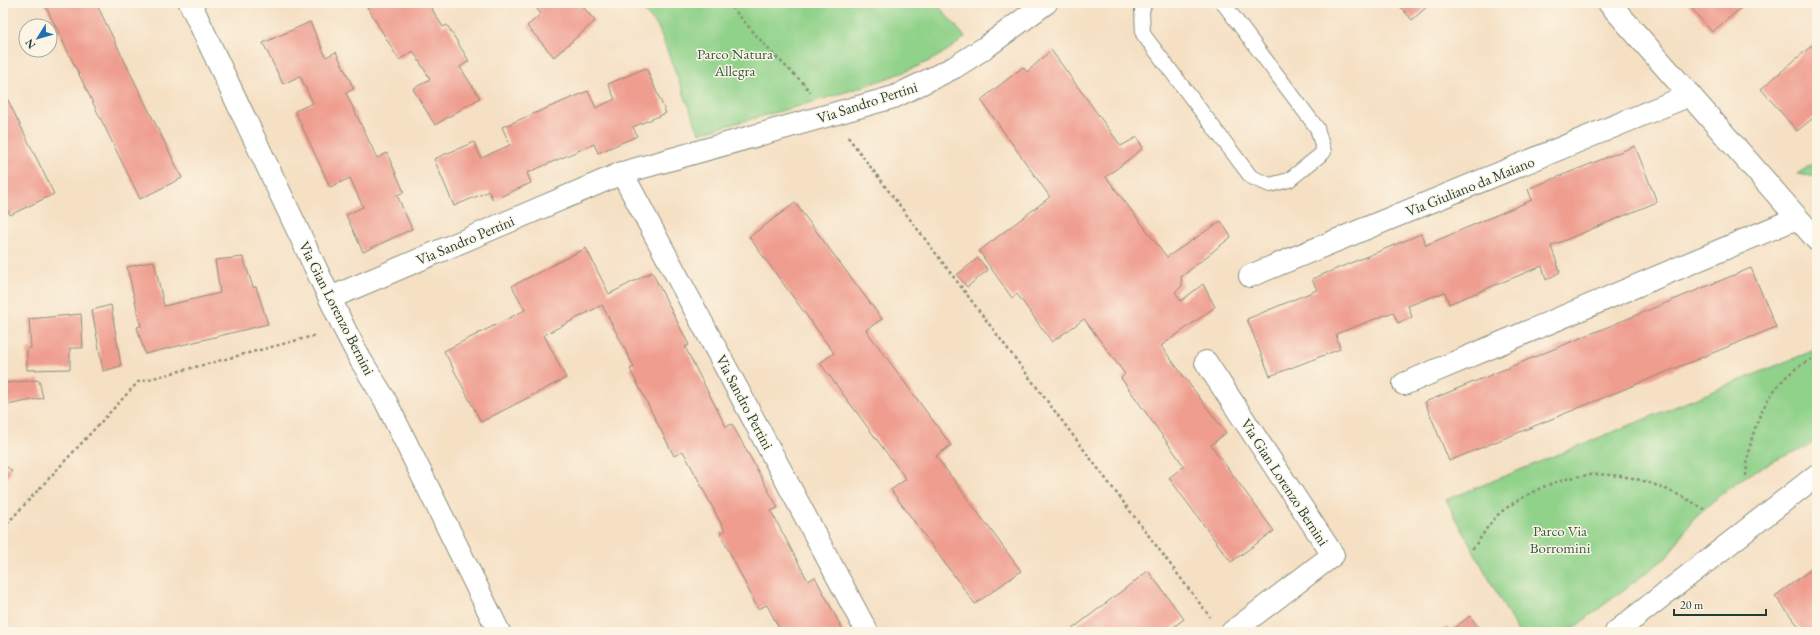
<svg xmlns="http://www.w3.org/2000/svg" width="1820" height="635" font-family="'EB Garamond',serif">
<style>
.green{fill:#90d28a;stroke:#58885f}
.building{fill:#ef9d8f}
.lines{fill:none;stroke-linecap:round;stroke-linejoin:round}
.service-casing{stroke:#8a8e7c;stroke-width:16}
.minor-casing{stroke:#8a8e7c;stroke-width:24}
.path{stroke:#8a8e7c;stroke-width:2.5;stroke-dasharray:3 3;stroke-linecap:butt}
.service{stroke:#fff;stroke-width:14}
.minor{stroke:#fff;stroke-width:22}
.labels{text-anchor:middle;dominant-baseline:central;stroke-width:3;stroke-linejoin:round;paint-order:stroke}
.park-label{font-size:15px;fill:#365b45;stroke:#fcf5e5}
.street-label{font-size:15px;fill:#1f3d34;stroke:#fcf5e5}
</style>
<rect width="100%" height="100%" fill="#fcf5e5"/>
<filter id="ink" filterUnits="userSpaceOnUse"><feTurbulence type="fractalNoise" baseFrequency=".025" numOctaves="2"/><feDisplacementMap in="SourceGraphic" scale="8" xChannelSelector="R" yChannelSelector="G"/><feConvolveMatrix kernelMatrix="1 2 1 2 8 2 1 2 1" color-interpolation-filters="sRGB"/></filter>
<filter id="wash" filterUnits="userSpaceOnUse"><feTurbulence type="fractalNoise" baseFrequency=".012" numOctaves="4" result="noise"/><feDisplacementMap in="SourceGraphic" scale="16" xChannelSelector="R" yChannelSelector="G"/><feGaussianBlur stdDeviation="0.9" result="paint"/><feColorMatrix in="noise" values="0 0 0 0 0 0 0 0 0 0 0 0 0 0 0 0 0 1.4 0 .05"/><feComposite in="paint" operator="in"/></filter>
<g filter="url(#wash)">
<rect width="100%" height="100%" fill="#f5e0c4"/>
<g class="green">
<path d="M637,3H936L965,37C937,62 900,74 864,86C810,104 754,118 699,133L658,27Z"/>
<path d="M1817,161V177L1797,174Z"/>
<path d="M1817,349V439L1806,447L1775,460L1746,476L1720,495L1693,519L1667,557L1568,632H1518L1446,500Z"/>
</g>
<g id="blocks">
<g class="building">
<path d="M44,3H96L182,178L140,199Z"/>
<path d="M365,3H428L443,27L447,25L469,61L460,67L480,98L435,125L413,89L430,79L413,51L399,60Z"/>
<path d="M532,3H580L595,21L554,57L527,26L541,14Z"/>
<path d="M1397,3H1431L1412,20Z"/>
<path d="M1687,3H1747L1712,32Z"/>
<path d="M310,22L326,57L336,52L354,89L346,93L377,158L387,153L404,192L397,195L412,229L363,252L346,215L363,207L350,178L330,187L295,111L313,103L300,76L283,84L263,43Z"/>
<path d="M1817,41V115L1797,131L1761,89Z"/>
<path d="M1051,50L1121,146L1137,137L1143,148L1106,177L1167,257L1221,221L1231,237L1181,277L1182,286L1175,292L1181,301L1203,284L1215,307L1161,346L1226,433L1211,445L1274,531L1231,562L1169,478L1184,466L1121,378L1125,374L1084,319L1052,342L1017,294L1012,298L979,251L1050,197L981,100L1023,67L1027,72Z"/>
<path d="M646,68L666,113L633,127L637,136L598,153L594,144L527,173L531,183L493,200L489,191L454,206L434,159L474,142L481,158L510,145L502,127L588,91L596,108L615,99L608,84Z"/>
<path d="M3,90L54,194L10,215L3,200Z"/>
<path d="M1635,146L1657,202L1551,246L1560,272L1546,280L1542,266L1449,304L1445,292L1408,306L1412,317L1398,323L1393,312L1336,334L1340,349L1270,376L1247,319L1317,290L1312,279L1421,234L1426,245L1532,200L1528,189Z"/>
<path d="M795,203L882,319L866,330L951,445L936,456L1021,571L975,604L891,490L906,479L820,363L834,353L749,237Z"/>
<path d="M586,248L609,294L652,272L689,345L685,347L726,427L732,424L778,508L771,511L808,581L815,577L844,632H781L767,605L758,609L720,533L725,531L683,451L674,456L630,369L634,367L602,305L544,335L566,378L481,422L444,351L525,310L512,286Z"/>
<path d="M243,257L253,287H256L268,324L145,354L137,327L141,326L127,267L154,261L164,306L220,293L215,260Z"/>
<path d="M978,258L988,270L967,287L957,275Z"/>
<path d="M1751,268L1776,327L1449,461L1425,402Z"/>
<path d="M111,305L121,366L103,371L92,310Z"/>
<path d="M81,314L83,348H70V369L27,370V349L31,348L29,319Z"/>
<path d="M39,380L43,398L7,405L5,383Z"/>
<path d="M3,464L12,471L3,483Z"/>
<path d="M1817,565V625L1808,632H1803L1775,596Z"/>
<path d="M1148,571L1184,619L1167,632H1068Z"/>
<path d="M1470,616L1482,632H1440L1447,627L1450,631Z"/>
</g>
</g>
</g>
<g filter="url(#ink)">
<use href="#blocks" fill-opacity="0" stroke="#8a8e7c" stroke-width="1"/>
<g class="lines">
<defs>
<path id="service" d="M1145,3L1142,10L1143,34L1251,177L1270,185L1289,180L1324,152L1317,128L1223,3"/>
<g id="minor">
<path d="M190,3L344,328L360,359L384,398L499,632"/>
<path d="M1609,3L1817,240"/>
<path d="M622,173L867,632"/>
<path d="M1250,276L1690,95"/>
<path d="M330,298L622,173L894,97L955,67L986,47L1046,3"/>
<path d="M1206,362L1333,555L1232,632"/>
<path d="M1404,384L1797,218"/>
<path d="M1616,632L1817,475"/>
</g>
</defs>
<use href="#service" class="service-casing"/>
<use href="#minor" class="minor-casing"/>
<g class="path">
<path d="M728,3L771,52L802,82L810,92"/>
<path d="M848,137L1210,617"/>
<path d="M1746,476C1749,428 1769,376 1817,357"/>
<path d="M3,528L138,382L317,335"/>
<path d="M1472,549C1480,540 1485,530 1492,521C1501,510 1518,500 1531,493C1593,460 1648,475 1704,509"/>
</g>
<use href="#service" class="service"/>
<use href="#minor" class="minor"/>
</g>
</g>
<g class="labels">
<g class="park-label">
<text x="735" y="53">Parco Natura<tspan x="735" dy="17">Allegra</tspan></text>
<text x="1560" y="530">Parco Via<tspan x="1560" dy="17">Borromini</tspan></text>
</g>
<g class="street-label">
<text transform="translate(867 102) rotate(-18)">Via Sandro Pertini</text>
<text transform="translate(1470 186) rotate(-22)">Via Giuliano da Maiano</text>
<text transform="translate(465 240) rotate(-23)">Via Sandro Pertini</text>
<text transform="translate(337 308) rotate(63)">Via Gian Lorenzo Bernini</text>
<text transform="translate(745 402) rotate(62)">Via Sandro Pertini</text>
<text transform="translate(1285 482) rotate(57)">Via Gian Lorenzo Bernini</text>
</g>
</g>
<rect width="1820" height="635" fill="none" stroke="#fcf5e5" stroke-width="16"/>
<g transform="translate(38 38) rotate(233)"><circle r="19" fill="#fcf5e5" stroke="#a4ab9e"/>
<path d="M0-3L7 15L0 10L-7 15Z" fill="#1f6fb2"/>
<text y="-6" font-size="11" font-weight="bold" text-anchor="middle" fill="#1f3d34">N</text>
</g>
<path d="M1674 609v6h92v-6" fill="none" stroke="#1f3d34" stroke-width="2"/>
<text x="1680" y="609" font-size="12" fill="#1f3d34" stroke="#fcf5e5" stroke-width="3" paint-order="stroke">20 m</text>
</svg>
